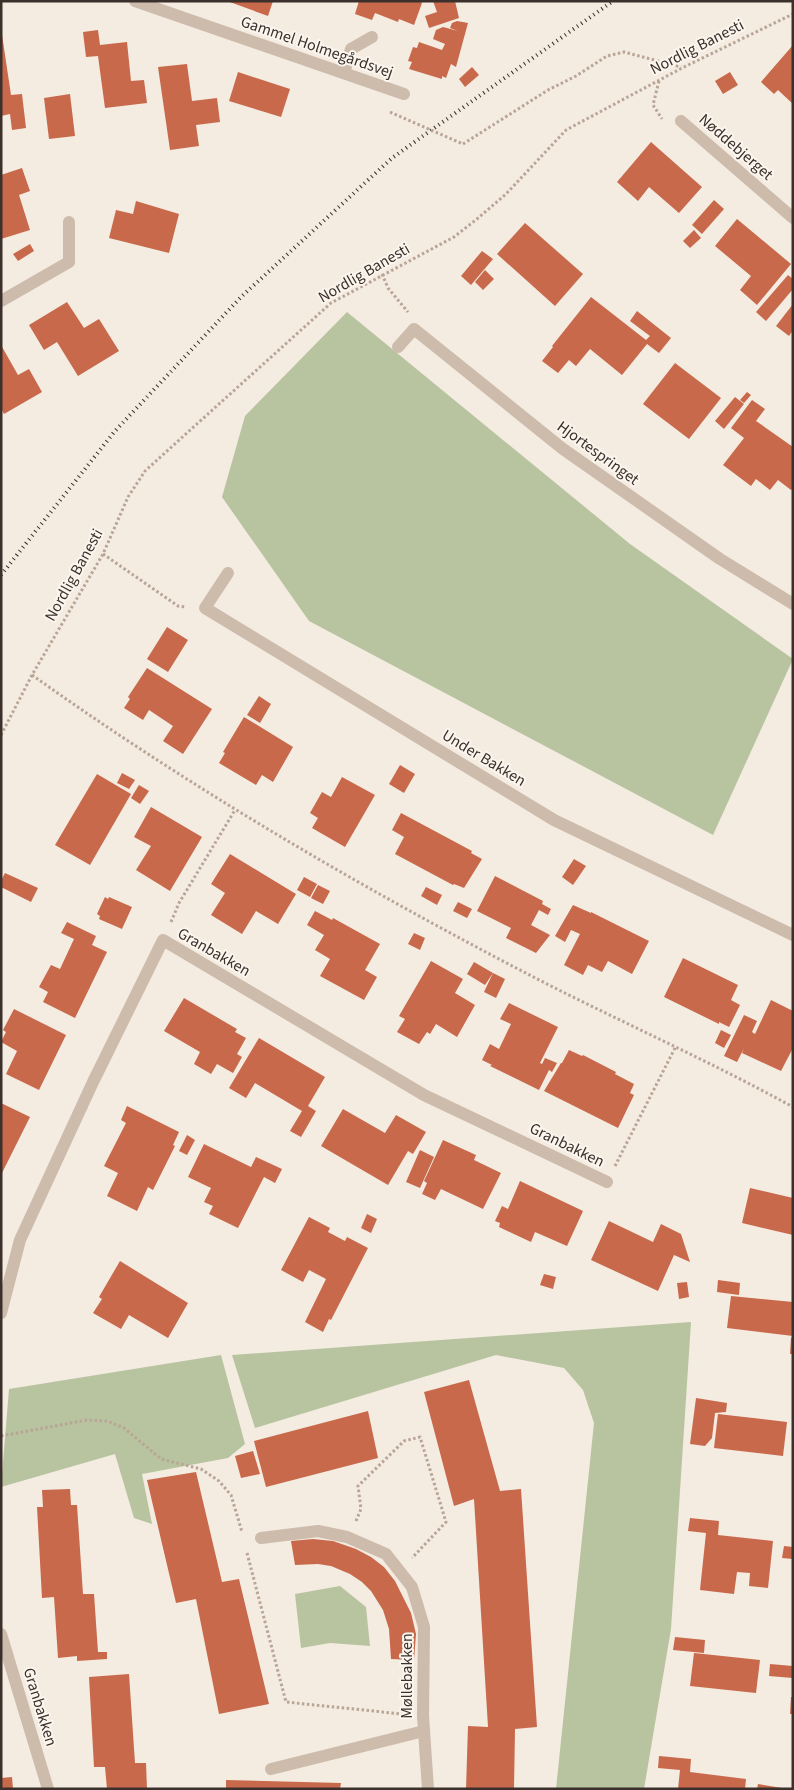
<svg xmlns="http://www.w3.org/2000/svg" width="794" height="1790" font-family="'Source Sans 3',sans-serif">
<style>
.green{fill:#b8c4a0}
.building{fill:#c8694b}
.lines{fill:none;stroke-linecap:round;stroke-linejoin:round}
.path{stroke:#b9a596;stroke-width:3;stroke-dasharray:2.5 2.5;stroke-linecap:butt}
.minor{stroke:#cdbbac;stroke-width:12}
.rail{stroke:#3b302b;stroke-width:4;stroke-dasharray:1 4;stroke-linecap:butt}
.path-bridge{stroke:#b9a596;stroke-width:3;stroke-dasharray:2.5 2.5;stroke-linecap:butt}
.labels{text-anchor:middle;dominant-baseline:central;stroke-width:4;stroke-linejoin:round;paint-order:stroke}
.street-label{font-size:16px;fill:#3b302b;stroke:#fbf5ee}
</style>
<rect width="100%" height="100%" fill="#f4ebe1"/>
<g class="green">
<path d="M347,312L630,544L793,659L713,835L309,621L222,497L245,416Z"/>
<path d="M691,1322L671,1629L644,1789H556L594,1423L583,1390L564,1368L496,1355L255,1428L232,1355Z"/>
<path d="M221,1355L245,1444L228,1458L142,1474L152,1524L134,1518L115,1454L1,1487L9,1389Z"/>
<path d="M340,1586L366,1607L370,1646L330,1643L301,1648L295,1594Z"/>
</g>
<g class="building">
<path d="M227,1H273L268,16Z"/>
<path d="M359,1H420L422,3L414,25L399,19L398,22L375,13L372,20L355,14Z"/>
<path d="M433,1H455L459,18L429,28L425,16L437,12Z"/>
<path d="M457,21L468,23L456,67L451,64L446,78L442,76V79L409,69L412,62L408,61L413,47L417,48L419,42L442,50L445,44L433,39L436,30L443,27L458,31L450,28L452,23Z"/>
<path d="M1,28L11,95L22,94L26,128L12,130L10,114L1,116Z"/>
<path d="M98,30L100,45L127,42L131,81L144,80L147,103L105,108L98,56L86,57L83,32Z"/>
<path d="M793,45V104L778,90L774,94L761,82Z"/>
<path d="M187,64L192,101L217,98L220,122L196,125L199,146L170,150L158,67Z"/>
<path d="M472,67L479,75L465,87L459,79Z"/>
<path d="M238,72L290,89L281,117L229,101Z"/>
<path d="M730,72L738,85L723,94L715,81Z"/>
<path d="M70,94L75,136L49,139L44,98Z"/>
<path d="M651,142L702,187L679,213L649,187L638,201L617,182Z"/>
<path d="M22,168L30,191L19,195L30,230L1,239V175Z"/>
<path d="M714,200L724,209L702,234L692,225Z"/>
<path d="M136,201L179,214L169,253L109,238L116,210L133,214Z"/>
<path d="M737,219L791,264L757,305L740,290L751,276L715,246Z"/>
<path d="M525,223L583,274L555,306L497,254Z"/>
<path d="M694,230L701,238L690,248L683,241Z"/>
<path d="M30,244L34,251L18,261L13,254Z"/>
<path d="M482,251L493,259L471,285L461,276Z"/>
<path d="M485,270L494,279L483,290L475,282Z"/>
<path d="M788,275L793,279V289L766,321L756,312Z"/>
<path d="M591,297L646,340L650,336L630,321L637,311L671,338L659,353L647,344L622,375L590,349L576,366L569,360L558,373L542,361L553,347L552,346Z"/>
<path d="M67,302L84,328L99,319L119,351L78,376L57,342L44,350L29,325Z"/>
<path d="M793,304V330L789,336L776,326Z"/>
<path d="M1,345L18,375L29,369L42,392L4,414L1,408Z"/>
<path d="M675,363L721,398L689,439L643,404Z"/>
<path d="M747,392L751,395L744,403L740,400Z"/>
<path d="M735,397L744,404L724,429L715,421Z"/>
<path d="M752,400L765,409L756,421L793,447V488L791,490L778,480L770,490L756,479L751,486L723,465L744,438L731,428Z"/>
<path d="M167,627L188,640L168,672L147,659Z"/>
<path d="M147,668L212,709L183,754L163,741L173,726L149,710L143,720L124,708L130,699L128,697Z"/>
<path d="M259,696L271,704L260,723L247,715Z"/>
<path d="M244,717L293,747L273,782L262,775L256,785L219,763L225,753L223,752Z"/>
<path d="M400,765L415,774L404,793L389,784Z"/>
<path d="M122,773L135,780L129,789L117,783Z"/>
<path d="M97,774L131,794L90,865L55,845Z"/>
<path d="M342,777L375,795L345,847L312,828L318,818L310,813L322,792L331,797Z"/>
<path d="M139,785L149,791L140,804L131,798Z"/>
<path d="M151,807L202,837L170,891L136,870L151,846L134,837Z"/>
<path d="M401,813L472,851L471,853L482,859L464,888L454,884L453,885L395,854L404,837L392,830Z"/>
<path d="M230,854L296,894L278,924L256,911L242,934L211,915L225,893L211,884Z"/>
<path d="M574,859L586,866L573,885L562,877Z"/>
<path d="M5,873L38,888L31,902L1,887V881Z"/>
<path d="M495,876L543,901L542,904L551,909L548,915L539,910L531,925L550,935L536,953L506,938L511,928L477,911Z"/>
<path d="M304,877L317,884L310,897L297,890Z"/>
<path d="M318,885L330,891L323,904L311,898Z"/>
<path d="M426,887L442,895L437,905L421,896Z"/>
<path d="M105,897L108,899L109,897L132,907L122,929L99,919L100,916L97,914Z"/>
<path d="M458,902L472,909L467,918L453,911Z"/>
<path d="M573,905L591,913V912L649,941L632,974L608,961L602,972L588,965L583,975L564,965L580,934L571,930L565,942L555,936Z"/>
<path d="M315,911L332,920L333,918L380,944L365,970L377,977L364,1000L320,976L330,959L315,950L324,935L307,925Z"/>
<path d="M67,922L96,936L92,945L107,952L75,1018L43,1002L48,992L39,987L51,965L60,969L74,939L61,933Z"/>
<path d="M414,933L425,938L420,950L408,944Z"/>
<path d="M683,958L738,985L731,1000L740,1005L729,1027L719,1022V1024L664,997Z"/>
<path d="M431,961L463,979L455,993L475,1005L457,1037L436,1024L430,1034L427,1032L419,1044L397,1032L405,1019L399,1016Z"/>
<path d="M474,962L493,973L485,985L467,974Z"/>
<path d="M493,973L505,979L496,998L484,992Z"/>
<path d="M184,998L237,1029L235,1032L246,1038L237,1054L242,1057L233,1073L217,1064L211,1074L194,1064L200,1052L164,1031Z"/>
<path d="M771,1000L793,1011V1048L781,1071L742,1053L744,1048L737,1062L724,1056L744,1015L757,1021L752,1032L755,1034Z"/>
<path d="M509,1003L558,1027L540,1063L542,1064L545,1058L557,1063L552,1072L549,1070L539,1090L490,1066L492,1065L482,1060L490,1044L499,1049L511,1024L500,1019Z"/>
<path d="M14,1009L66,1035L39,1090L6,1074L17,1051L1,1042L6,1032L3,1030Z"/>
<path d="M721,1030L731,1035L724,1048L715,1043Z"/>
<path d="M259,1038L325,1077L308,1106L316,1111L301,1137L290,1131L302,1111L255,1083L246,1098L229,1088Z"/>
<path d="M569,1050L582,1056L583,1055L616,1072L615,1074L634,1084L630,1093L634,1095L618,1128L544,1091L561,1063H562Z"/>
<path d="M1,1103L30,1117L1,1175Z"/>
<path d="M127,1106L179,1132L173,1145L175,1146L153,1190L148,1187L137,1211L107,1196L118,1173L104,1166L126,1123L121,1120Z"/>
<path d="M343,1109L385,1133L396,1115L426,1132L413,1154L408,1151L388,1185L321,1146Z"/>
<path d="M187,1135L195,1140L187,1155L179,1151Z"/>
<path d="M443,1140L476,1155L474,1160L501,1173L483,1209L441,1189L435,1200L422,1194L427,1183L424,1181Z"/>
<path d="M204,1144L251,1167L256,1157L282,1169L275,1183L264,1177L238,1228L209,1214L213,1206L204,1202L211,1188L188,1177Z"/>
<path d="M420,1150L434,1157L420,1188L406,1182Z"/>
<path d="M520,1181L583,1211L567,1246L535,1232L531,1242L499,1227L500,1223L495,1221L502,1206L508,1209Z"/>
<path d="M750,1188L793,1198V1235L742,1223Z"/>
<path d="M367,1214L377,1219L371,1233L361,1228Z"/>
<path d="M309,1217L330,1228L328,1232L345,1241L347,1237L368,1248L331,1320L329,1319L323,1332L305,1322L326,1279L309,1270L303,1282L281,1270Z"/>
<path d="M609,1221L653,1242L661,1224L681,1234L690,1262L674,1255L658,1291L591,1260Z"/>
<path d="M120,1261L188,1303L168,1338L129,1315L121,1329L93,1313L102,1299L99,1297Z"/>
<path d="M544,1274L556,1277L553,1289L540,1285Z"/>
<path d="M718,1280L740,1283L739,1295L717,1292Z"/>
<path d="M687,1282L689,1297L679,1299L677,1283Z"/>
<path d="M731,1296L793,1302V1336L727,1328Z"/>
<path d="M791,1338H793V1354H790Z"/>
<path d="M469,1380L500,1491L521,1489L537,1727L515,1729L514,1789H466L468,1726L488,1727L474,1499L454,1506L424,1392Z"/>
<path d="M696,1398L727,1403L726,1412L715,1413L712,1438L705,1446L690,1444Z"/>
<path d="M368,1411L378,1458L266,1487L254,1441Z"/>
<path d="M718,1414L787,1422L783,1456L714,1448Z"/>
<path d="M253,1451L260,1474L241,1478L235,1456Z"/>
<path d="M196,1472L222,1582L239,1579L269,1704L219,1714L196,1599L176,1603L147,1480Z"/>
<path d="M70,1489L71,1505H77L83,1594H94L98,1652H107V1659L77,1661V1656L58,1658L54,1597L42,1598L37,1507H43L42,1490Z"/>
<path d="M690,1518L719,1521L718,1535L773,1541L768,1588L749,1586L750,1573L737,1572L734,1594L700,1590L706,1533L688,1531Z"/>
<path d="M313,1539L333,1541L356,1549L371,1557L384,1567L395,1581L411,1613L416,1634L414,1660L391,1659L389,1629L383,1610L371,1591L362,1582L350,1574L331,1566L318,1564L295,1565L291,1541Z"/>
<path d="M784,1546L793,1547V1559L782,1558Z"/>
<path d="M675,1637L705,1640L704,1653L673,1650Z"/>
<path d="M694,1653L760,1660L756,1693L690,1686Z"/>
<path d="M770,1664L793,1666V1678L769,1676Z"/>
<path d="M129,1674L135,1763H146L147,1789H107L105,1767H94L89,1677Z"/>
<path d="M791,1697H793V1714H790Z"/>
<path d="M659,1756L691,1759L690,1772L746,1779L745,1789H678L680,1770L658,1768Z"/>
<path d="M12,1777L13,1789H1V1778Z"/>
<path d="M226,1780L341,1783L340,1789H226Z"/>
<path d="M758,1784L782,1788V1789H757Z"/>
</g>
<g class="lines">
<g class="path">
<path d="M659,81L653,105L662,119"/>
<path d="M463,144L548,90L576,76L607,56L624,52L681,67"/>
<path d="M382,274L388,288L408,312"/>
<path d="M103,554L178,606L186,607"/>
<path d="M32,675C195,791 370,893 549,985C630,1026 713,1063 793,1107"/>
<path d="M1,735L32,675L103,554L128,497L145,471L188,432L331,303L454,237L477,219L506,194L566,130L682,68L793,14"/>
<path d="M171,922L179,903L235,810"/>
<path d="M615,1166L676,1046"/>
<path d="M1,1436L87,1420L107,1421L124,1428L161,1459L201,1469L219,1481L231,1495L242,1532"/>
<path d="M356,1521L361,1509L358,1486L404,1441L420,1437L446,1522L412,1558"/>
<path d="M247,1553L286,1702L402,1714"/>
</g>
<g class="minor">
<path d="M135,1L404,94"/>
<path d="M344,73L351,49L372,37"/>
<path d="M681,121L793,218"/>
<path d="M1,301L69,262V222"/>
<path d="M398,347L414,329L563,449L720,559L793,604"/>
<path d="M228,573L205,608L554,820L793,935"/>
<path d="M1,1313L20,1240L93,1082L163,940L424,1095L607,1182"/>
<path d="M261,1538L318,1531L347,1537L386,1554L412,1587L424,1627L423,1716L428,1789"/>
<path d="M1,1634L48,1789"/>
<path d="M271,1769L424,1731"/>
</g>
<path class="rail" d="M1,575L115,431L241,297L392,158L613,1"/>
<path class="path-bridge" d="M390,112L463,144"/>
</g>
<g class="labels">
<g class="street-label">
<text transform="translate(317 47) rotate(19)">Gammel Holmegårdsvej</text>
<text transform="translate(697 47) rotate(-27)">Nordlig Banesti</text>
<text transform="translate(736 147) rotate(41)">Nøddebjerget</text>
<text transform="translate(364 273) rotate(-30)">Nordlig Banesti</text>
<text transform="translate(598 453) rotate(36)">Hjortespringet</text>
<text transform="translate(74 575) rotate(-61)">Nordlig Banesti</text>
<text transform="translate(484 758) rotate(31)">Under Bakken</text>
<text transform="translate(214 952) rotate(30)">Granbakken</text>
<text transform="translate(567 1145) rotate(26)">Granbakken</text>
<text transform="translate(407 1676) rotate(-90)">Møllebakken</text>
<text transform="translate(40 1707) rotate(73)">Granbakken</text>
</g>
</g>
<rect width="794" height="1790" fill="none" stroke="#3b302b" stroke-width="5"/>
</svg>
